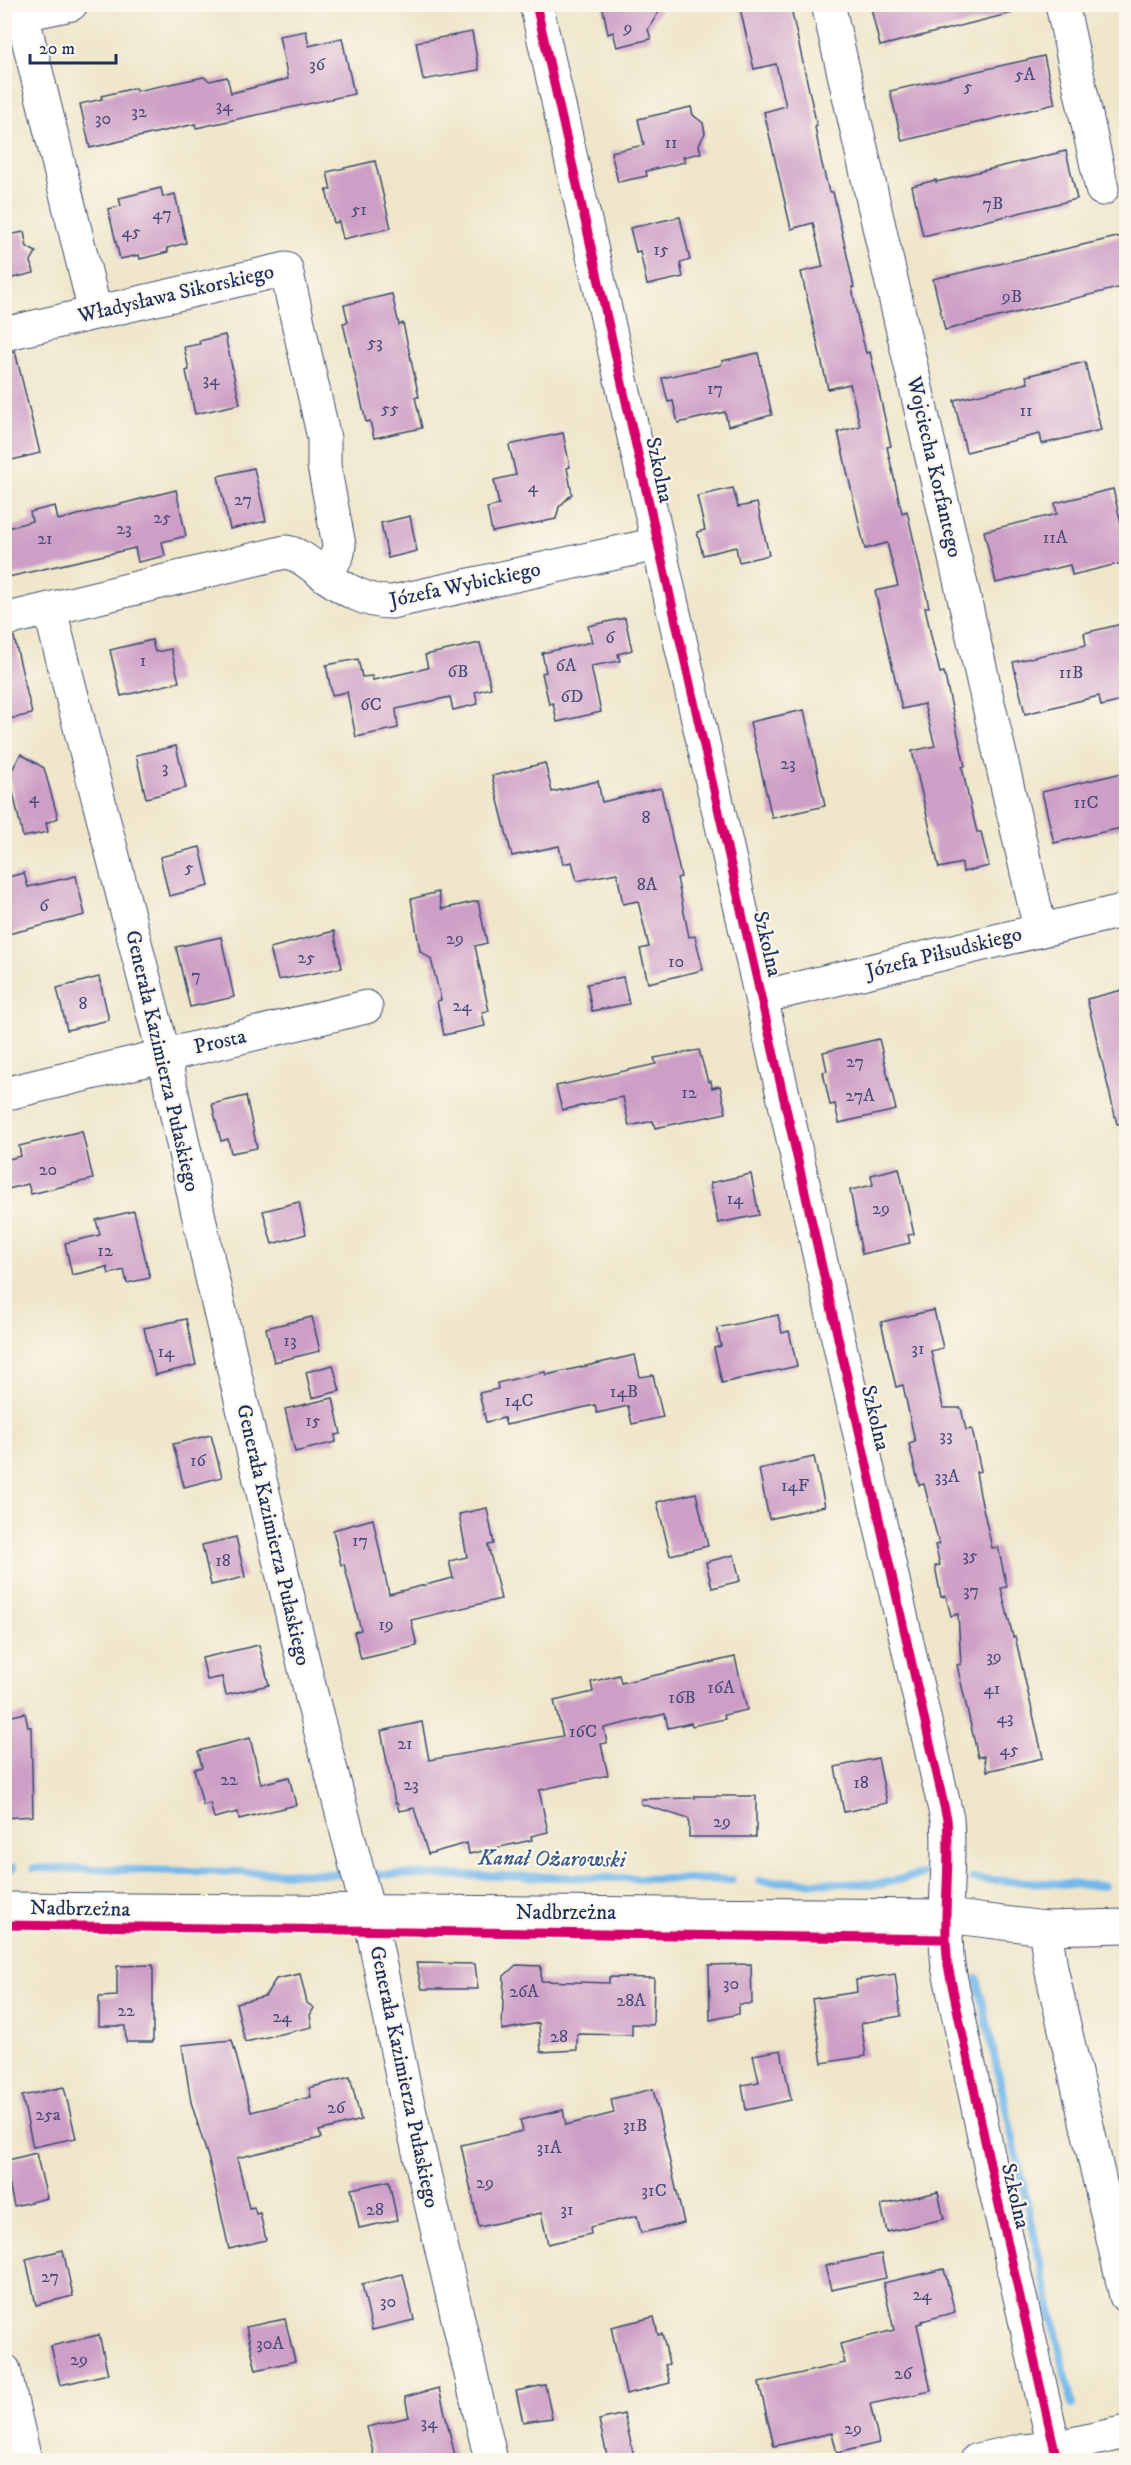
<svg xmlns="http://www.w3.org/2000/svg" width="1131" height="2465" font-family="'IM FELL DW Pica',serif">
<style>
.lines{fill:none;stroke-linecap:round;stroke-linejoin:round}
.stream{stroke:#75b8eb;stroke-width:8}
.building{fill:#cd9ec6}
.minor-casing{stroke:#3b4a6e;stroke-width:35}
.minor{stroke:#fff;stroke-width:33}
.cycleway-casing{stroke:#fbf7ec;stroke-width:13}
.cycleway{stroke:#d6006c;stroke-width:9}
.labels{text-anchor:middle;dominant-baseline:central;stroke-width:4.5;stroke-linejoin:round;paint-order:stroke}
.number-label{font-size:18px;fill:#484b78}
.street-label{font-size:21px;fill:#1b2f5e;stroke:#fbf7ec}
.water-label{font-size:22px;font-style:italic;fill:#365888;stroke:#fbf7ec}
</style>
<rect width="100%" height="100%" fill="#fbf7ec"/>
<filter id="ink" filterUnits="userSpaceOnUse"><feTurbulence type="fractalNoise" baseFrequency=".0167" numOctaves="2"/><feDisplacementMap in="SourceGraphic" scale="12" xChannelSelector="R" yChannelSelector="G"/><feConvolveMatrix kernelMatrix="1 2 1 2 8 2 1 2 1" color-interpolation-filters="sRGB"/></filter>
<filter id="wash" filterUnits="userSpaceOnUse"><feTurbulence type="fractalNoise" baseFrequency=".008" numOctaves="4" result="noise"/><feDisplacementMap in="SourceGraphic" scale="24" xChannelSelector="R" yChannelSelector="G"/><feGaussianBlur stdDeviation="1.35" result="paint"/><feColorMatrix in="noise" values="0 0 0 0 0 0 0 0 0 0 0 0 0 0 0 0 0 1.4 0 .05"/><feComposite in="paint" operator="in"/></filter>
<g filter="url(#wash)">
<rect width="100%" height="100%" fill="#efe6ca"/>
<g class="lines">
<g class="stream">
<path d="M4,1868H13"/>
<path d="M34,1868L341,1874"/>
<path d="M372,1874L732,1880"/>
<path d="M972,1879L1104,1886"/>
<path d="M759,1881L880,1884L923,1874"/>
<path d="M977,1978L1072,2405"/>
</g>
</g>
<g id="blocks">
<g class="building">
<path d="M602,4H664L648,29L651,39L617,47L613,32L608,34Z"/>
<path d="M739,4H790L817,126L815,127L821,160L829,192H833L854,287H852L858,320L866,353L870,352L891,446L887,447L902,513L907,511L929,607H925L932,640L940,673L944,672L965,766L962,767L969,800L977,832H981L989,866L963,872L962,863L939,868L912,751L935,746L924,704L902,709L875,591L898,586L887,543L865,549L838,432L860,426L850,384L828,389L801,272L823,267L813,223L791,229L764,112L786,106L776,64L754,69Z"/>
<path d="M870,4H1011L1012,13L880,46Z"/>
<path d="M306,31L309,46L342,38L354,94L196,128L195,124L90,148L80,104L102,99L101,96L135,88L136,91L204,77L210,81L227,77L231,93L288,79L279,36Z"/>
<path d="M472,32L479,70L423,80L416,42Z"/>
<path d="M1044,56L1055,104L902,141L890,91Z"/>
<path d="M691,107L693,115L703,123L705,133L699,145L701,153L683,157L685,162L646,171L647,176L618,182L611,152L644,145L638,119Z"/>
<path d="M1066,151L1077,199L923,236L912,186L936,180V182Z"/>
<path d="M375,161L391,228L343,239L339,222L334,223L326,190H331L327,172Z"/>
<path d="M161,188L163,197L175,194L186,243L167,248L168,252L140,259L139,255L120,259L108,209L121,206L119,198Z"/>
<path d="M680,217L690,260L680,263L683,277L647,285L640,251L636,252L630,228Z"/>
<path d="M24,232L27,247L36,252L31,261L34,273L4,280V236Z"/>
<path d="M1126,235V286L945,330L933,279Z"/>
<path d="M392,294L399,325L403,323L419,397H415L422,428L374,438L370,421L366,422L343,323L348,322L344,305Z"/>
<path d="M225,335L240,404L195,414L186,371L189,370L184,347L200,344L199,341Z"/>
<path d="M15,351L40,453L4,462V352Z"/>
<path d="M758,353L772,415L728,426L725,412L678,423L673,401L668,402L662,378L721,365L722,361Z"/>
<path d="M1085,362L1101,430L1042,444L1040,434L966,452L954,400L1028,383L1026,376Z"/>
<path d="M563,433L570,467L567,468L572,494L559,507L556,519L492,532L487,508L499,505L494,480L516,475L509,445Z"/>
<path d="M254,468L266,521L230,529L218,476Z"/>
<path d="M733,488L738,507L757,503L769,555L739,562L736,547L703,555L697,532L705,530L697,496Z"/>
<path d="M1113,489L1126,545V562L1072,575L1070,565L996,583L984,531L1057,514L1055,503Z"/>
<path d="M176,490L186,536L162,542L165,556L138,562L135,548L4,578V529L32,521L30,512L55,506L58,520Z"/>
<path d="M410,516L417,551L388,558L381,523Z"/>
<path d="M625,618L632,650L618,654L620,661L591,666L601,712L557,722L553,703L549,704L542,673L546,672L542,653L592,642L588,626Z"/>
<path d="M1126,623V700L1101,706L1099,696L1025,714L1013,662L1086,645L1084,633Z"/>
<path d="M14,637L32,714L4,720V638Z"/>
<path d="M152,640L155,652L171,649L179,682L121,696L110,650Z"/>
<path d="M480,643L491,688L475,692L478,704L453,710L450,697L396,709L398,728L356,737L347,692L332,695L326,665L358,659L362,677L372,676L373,680L428,668L425,655Z"/>
<path d="M804,710L825,806L772,818L750,722Z"/>
<path d="M176,746L186,788L146,798L136,755Z"/>
<path d="M21,754L44,768L58,818L46,823L48,832L23,837L9,775Z"/>
<path d="M545,763L552,792L598,781L602,802L661,788L681,877L677,878L689,937L695,936L703,970L648,983L640,949L649,947L638,901L623,904L617,873L577,881L572,862L563,864L559,846L512,856L492,776Z"/>
<path d="M1126,772V827L1054,843L1042,792Z"/>
<path d="M200,847L209,886L169,896L160,857Z"/>
<path d="M24,873L28,887L76,876L85,915L4,935V878Z"/>
<path d="M438,892L442,909L478,901L487,943L475,946L489,1011L482,1012L485,1026L444,1035L437,1001L441,1000L431,959L420,951L411,899Z"/>
<path d="M334,931L342,968L278,980L270,948Z"/>
<path d="M221,937L234,997L190,1007L176,947Z"/>
<path d="M99,977L109,1020L67,1030L57,988Z"/>
<path d="M623,977L629,1004L592,1011L587,984Z"/>
<path d="M1126,989V1123L1117,1124L1087,999Z"/>
<path d="M879,1039L896,1110L839,1123L835,1104L830,1105L823,1072L827,1071L823,1052Z"/>
<path d="M699,1050L708,1082L711,1081L712,1088L720,1086L726,1113L655,1128L653,1121L629,1126L623,1097L562,1110L556,1086L656,1064L654,1058Z"/>
<path d="M246,1096L257,1148L231,1153L228,1139L221,1141L212,1104Z"/>
<path d="M82,1131L93,1179L31,1194L28,1184L4,1190V1160L21,1156L19,1146Z"/>
<path d="M899,1168L914,1234L908,1235L910,1243L862,1254L850,1190L873,1185L871,1175Z"/>
<path d="M751,1174L759,1215L718,1223L710,1183Z"/>
<path d="M299,1202L306,1234L272,1244L263,1211Z"/>
<path d="M134,1211L150,1278L127,1283L124,1270L109,1274L107,1267L72,1275L65,1243L100,1235L96,1220Z"/>
<path d="M934,1310L943,1348L931,1351L943,1408H961L966,1430L972,1429L981,1471L976,1472L980,1495L992,1548L998,1547L1007,1587L1001,1588L1013,1637L1015,1636L1043,1758L987,1771L984,1756L978,1757L957,1665L961,1664L958,1614L951,1616L946,1596L941,1597L935,1566L940,1565L935,1545L939,1544L924,1484L919,1485L909,1444L915,1442L903,1385L896,1387L881,1322Z"/>
<path d="M778,1315L782,1333L789,1331L797,1366L722,1383L714,1348L721,1346L717,1328Z"/>
<path d="M312,1317L320,1351L274,1362L266,1328Z"/>
<path d="M186,1319L196,1365L155,1375L144,1328Z"/>
<path d="M635,1355L640,1377L653,1375L663,1417L632,1424L628,1406L597,1413L595,1405L506,1425L504,1418L486,1422L479,1393L498,1389L497,1383L545,1372L546,1375Z"/>
<path d="M333,1365L340,1391L312,1398L306,1372Z"/>
<path d="M333,1398L341,1434L335,1435L336,1442L295,1452L285,1409Z"/>
<path d="M211,1435L222,1477L184,1487L173,1444Z"/>
<path d="M814,1457L825,1506L769,1519L759,1469Z"/>
<path d="M696,1493L708,1546L670,1555L657,1502Z"/>
<path d="M487,1508L494,1544L488,1545L501,1599L411,1620L417,1646L361,1659L354,1632L361,1630L344,1564L341,1565L333,1530L373,1519L389,1594L453,1578L449,1561L467,1557L459,1514Z"/>
<path d="M236,1537L245,1577L211,1585L202,1545Z"/>
<path d="M734,1555L740,1581L712,1588L706,1562Z"/>
<path d="M259,1645L269,1685L226,1695L222,1677L207,1680L202,1658Z"/>
<path d="M735,1657L747,1710L724,1715L725,1719L692,1726L691,1723L668,1728L665,1714L604,1728L607,1743L601,1744L608,1775L539,1790L548,1832L531,1836L532,1840L469,1854L467,1843L428,1854L414,1808L399,1811L397,1803H395L381,1731L422,1722L429,1760L563,1736L554,1701L593,1692L591,1682L619,1675L621,1683Z"/>
<path d="M25,1713L28,1727H31L33,1816L4,1818V1718Z"/>
<path d="M250,1738L261,1784L289,1777L296,1805L239,1819L238,1812L214,1818L210,1803L203,1805L194,1769L202,1767L198,1751Z"/>
<path d="M878,1758L887,1803L844,1812L835,1767Z"/>
<path d="M695,1796H756V1837H689V1819L641,1804V1799L695,1798Z"/>
<path d="M416,1963L475,1964L478,1989H422Z"/>
<path d="M751,1964L752,2004H739V2014L710,2020L709,1965Z"/>
<path d="M153,1965V2042H126L125,2026H99V1997L117,1996V1966Z"/>
<path d="M516,1965L541,1966V1981L609,1983V1977L654,1978L653,2025L632,2024V2035L577,2034V2050L541,2052L539,2023L502,2030L504,1976Z"/>
<path d="M300,1974L307,2003L314,2008L310,2015L312,2027L245,2042L236,2003L265,1996L276,1979Z"/>
<path d="M895,1974L901,2016L861,2023L866,2056L822,2063L812,1999L857,1992L856,1980Z"/>
<path d="M232,2040L251,2112L311,2097L309,2088L350,2077L361,2120L319,2131L321,2138L237,2158L249,2208L254,2207L256,2214L260,2213L266,2240L229,2249L210,2164L191,2102L182,2045Z"/>
<path d="M781,2050L791,2100L746,2110L742,2085L759,2082L753,2055Z"/>
<path d="M64,2087L76,2138L33,2147L22,2096Z"/>
<path d="M653,2089L684,2223L641,2233L637,2216L590,2227L591,2234L548,2244L541,2213L479,2227L461,2145L523,2131L520,2120L563,2110L566,2125L614,2113L611,2099Z"/>
<path d="M36,2153L47,2198L14,2206L4,2161Z"/>
<path d="M389,2181L397,2220L359,2228L351,2189Z"/>
<path d="M938,2192L944,2219L887,2232L881,2205Z"/>
<path d="M63,2250L73,2296L36,2305L26,2259Z"/>
<path d="M881,2254L886,2278L831,2290L825,2266Z"/>
<path d="M944,2269L955,2312L922,2321V2323L917,2324L931,2391L870,2404L879,2443L837,2453L832,2433L774,2446L759,2383L845,2363L840,2344L894,2330L883,2283Z"/>
<path d="M403,2274L414,2320L372,2330L362,2284Z"/>
<path d="M654,2317L658,2335L662,2334L666,2349L669,2364L665,2365L670,2383L626,2394L611,2327Z"/>
<path d="M285,2319L295,2361L256,2370L246,2327Z"/>
<path d="M99,2335L108,2374L60,2385L51,2346Z"/>
<path d="M545,2385L552,2418L523,2422L516,2391Z"/>
<path d="M439,2388L456,2460H375L367,2427L409,2417L405,2397Z"/>
<path d="M624,2414L635,2460H608L599,2420Z"/>
</g>
</g>
</g>
<g filter="url(#ink)">
<use href="#blocks" fill-opacity="0" stroke="#3b4a6e" stroke-width="1.5"/>
<g class="lines">
<defs>
<g id="minor">
<path d="M536,4L947,1819C951,1868 942,1917 948,1966L994,2183L1057,2460"/>
<path d="M828,4L1040,929"/>
<path d="M1062,4L1102,189"/>
<path d="M22,14L95,312"/>
<path d="M4,18L71,4"/>
<path d="M4,334L286,269L324,438V466L339,545L338,553L326,576"/>
<path d="M50,610L164,1056L212,1278L311,1694L373,1931L406,2096L491,2460"/>
<path d="M4,620L285,552C299,553 311,565 322,573C342,588 366,603 392,602L657,544"/>
<path d="M761,997L1126,910"/>
<path d="M4,1094L366,1007"/>
<path d="M4,1909L947,1916L1045,1928L1126,1926"/>
<path d="M1045,1928L1051,1968L1126,2296"/>
<path d="M4,2370L25,2460"/>
<path d="M977,2460L1015,2452L1054,2448L1126,2432"/>
</g>
</defs>
<use href="#minor" class="minor-casing"/>
<use href="#minor" class="minor"/>
<defs>
<g id="cycleway">
<path d="M536,4L947,1819C951,1868 942,1917 948,1966L994,2183L1057,2460"/>
<path d="M4,1925L945,1939"/>
</g>
</defs>
<use href="#cycleway" class="cycleway-casing"/>
<use href="#cycleway" class="cycleway"/>
</g>
</g>
<g class="labels">
<g class="number-label">
<text x="628" y="28">9</text>
<text x="317" y="65">36</text>
<text x="1025" y="75">5A</text>
<text x="968" y="87">5</text>
<text x="224" y="106">34</text>
<text x="139" y="112">32</text>
<text x="103" y="119">30</text>
<text x="671" y="143">11</text>
<text x="993" y="204">7B</text>
<text x="359" y="210">51</text>
<text x="162" y="214">47</text>
<text x="131" y="232">45</text>
<text x="661" y="250">15</text>
<text x="1012" y="297">9B</text>
<text x="375" y="343">53</text>
<text x="211" y="380">34</text>
<text x="715" y="389">17</text>
<text x="390" y="409">55</text>
<text x="1026" y="411">11</text>
<text x="533" y="487">4</text>
<text x="243" y="500">27</text>
<text x="162" y="518">25</text>
<text x="124" y="529">23</text>
<text x="1055" y="538">11A</text>
<text x="45" y="539">21</text>
<text x="610" y="638">6</text>
<text x="143" y="661">1</text>
<text x="566" y="666">6A</text>
<text x="458" y="672">6B</text>
<text x="1071" y="673">11B</text>
<text x="572" y="697">6D</text>
<text x="371" y="705">6C</text>
<text x="788" y="764">23</text>
<text x="165" y="768">3</text>
<text x="34" y="798">4</text>
<text x="1086" y="803">11C</text>
<text x="646" y="818">8</text>
<text x="189" y="868">5</text>
<text x="647" y="885">8A</text>
<text x="44" y="906">6</text>
<text x="455" y="939">29</text>
<text x="306" y="958">25</text>
<text x="676" y="962">10</text>
<text x="196" y="976">7</text>
<text x="83" y="1004">8</text>
<text x="462" y="1006">24</text>
<text x="855" y="1062">27</text>
<text x="689" y="1093">12</text>
<text x="860" y="1096">27A</text>
<text x="48" y="1170">20</text>
<text x="735" y="1199">14</text>
<text x="881" y="1209">29</text>
<text x="105" y="1251">12</text>
<text x="290" y="1341">13</text>
<text x="918" y="1349">31</text>
<text x="166" y="1352">14</text>
<text x="624" y="1392">14B</text>
<text x="519" y="1401">14C</text>
<text x="313" y="1421">15</text>
<text x="946" y="1436">33</text>
<text x="198" y="1461">16</text>
<text x="947" y="1477">33A</text>
<text x="795" y="1486">14F</text>
<text x="360" y="1541">17</text>
<text x="970" y="1556">35</text>
<text x="223" y="1561">18</text>
<text x="971" y="1591">37</text>
<text x="386" y="1625">19</text>
<text x="994" y="1657">39</text>
<text x="721" y="1688">16A</text>
<text x="992" y="1689">41</text>
<text x="682" y="1698">16B</text>
<text x="1005" y="1718">43</text>
<text x="583" y="1732">16C</text>
<text x="405" y="1744">21</text>
<text x="1009" y="1750">45</text>
<text x="229" y="1780">22</text>
<text x="861" y="1783">18</text>
<text x="411" y="1785">23</text>
<text x="722" y="1822">29</text>
<text x="731" y="1984">30</text>
<text x="524" y="1992">26A</text>
<text x="631" y="2001">28A</text>
<text x="126" y="2011">22</text>
<text x="282" y="2017">24</text>
<text x="559" y="2037">28</text>
<text x="336" y="2108">26</text>
<text x="48" y="2115">25a</text>
<text x="635" y="2126">31B</text>
<text x="549" y="2148">31A</text>
<text x="485" y="2183">29</text>
<text x="654" y="2191">31C</text>
<text x="375" y="2210">28</text>
<text x="567" y="2210">31</text>
<text x="50" y="2277">27</text>
<text x="922" y="2295">24</text>
<text x="388" y="2302">30</text>
<text x="270" y="2344">30A</text>
<text x="79" y="2360">29</text>
<text x="903" y="2374">26</text>
<text x="429" y="2423">34</text>
<text x="853" y="2429">29</text>
</g>
<g class="street-label">
<text transform="translate(176 294) rotate(-13)">Władysława Sikorskiego</text>
<text transform="translate(934 467) rotate(77)">Wojciecha Korfantego</text>
<text transform="translate(659 470) rotate(78)">Szkolna</text>
<text transform="translate(465 585) rotate(-12)">Józefa Wybickiego</text>
<text transform="translate(767 944) rotate(77)">Szkolna</text>
<text transform="translate(944 953) rotate(-14)">Józefa Piłsudskiego</text>
<text transform="translate(220 1042) rotate(-13)">Prosta</text>
<text transform="translate(162 1061) rotate(77)">Generała Kazimierza Pułaskiego</text>
<text transform="translate(875 1418) rotate(77)">Szkolna</text>
<text transform="translate(273 1535) rotate(77)">Generała Kazimierza Pułaskiego</text>
<text transform="translate(80 1909) rotate(1)">Nadbrzeżna</text>
<text x="566" y="1913">Nadbrzeżna</text>
<text transform="translate(404 2077) rotate(78)">Generała Kazimierza Pułaskiego</text>
<text transform="translate(1015 2196) rotate(77)">Szkolna</text>
</g>
<g class="water-label">
<text transform="translate(552 1859) rotate(1)">Kanał Ożarowski</text>
</g>
</g>
<rect width="1131" height="2465" fill="none" stroke="#fbf7ec" stroke-width="24"/>
<path d="M30 54v9h86v-9" fill="none" stroke="#1b2f5e" stroke-width="3"/>
<text x="39" y="54" font-size="18" fill="#1b2f5e" stroke="#fbf7ec" stroke-width="4.5" paint-order="stroke">20 m</text>
</svg>
